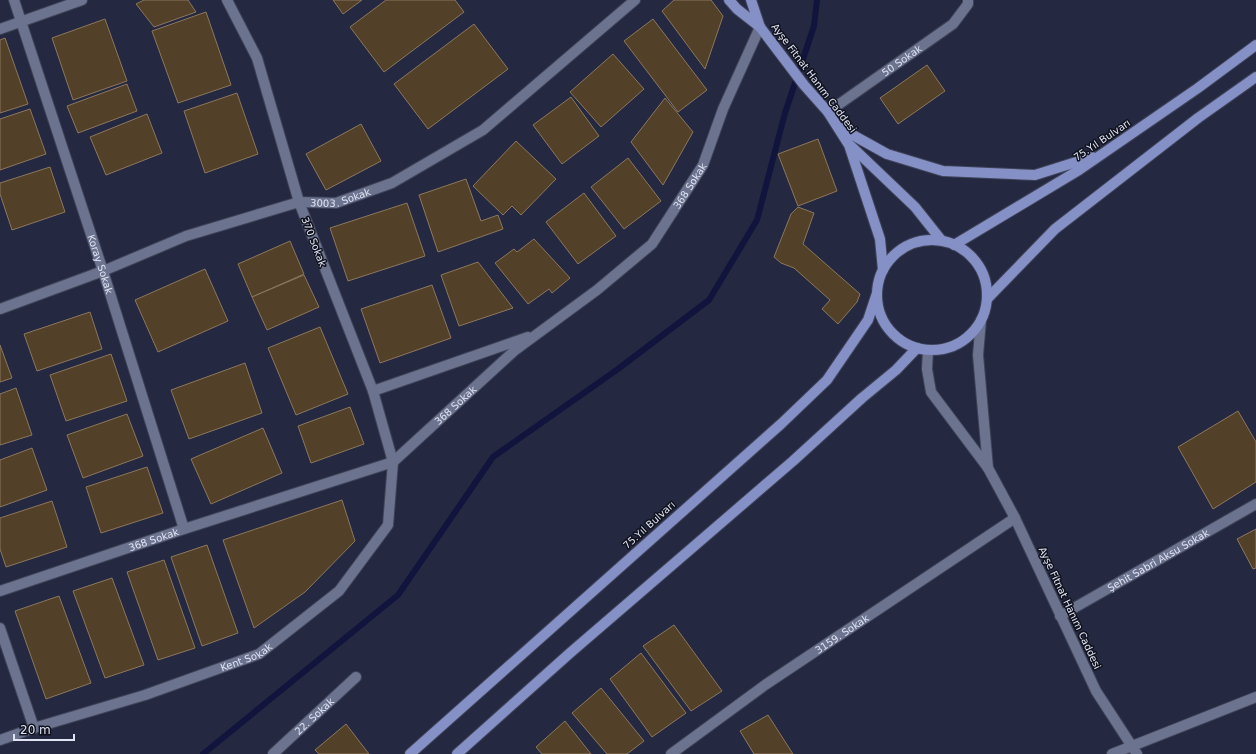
<svg xmlns="http://www.w3.org/2000/svg" width="1256" height="754" font-family="'DejaVu Sans',sans-serif">
<style>
.lines{fill:none;stroke-linecap:round;stroke-linejoin:round}
.stream{stroke:#11143c;stroke-width:6}
.building{fill:#534028;stroke:#8c775e}
.minor-casing{stroke:#3f4358;stroke-width:12}
.major-casing{stroke:#3f4358;stroke-width:12}
.minor{stroke:#6c738f;stroke-width:10}
.major{stroke:#8490c6;stroke-width:10}
.labels{text-anchor:middle;dominant-baseline:central;stroke-width:3;stroke-linejoin:round;paint-order:stroke}
.street-label{font-size:10px;fill:#dfe3f3;stroke:#10121d}
</style>
<rect width="100%" height="100%" fill="#242941"/>
<g class="lines">
<path class="stream" d="M203,754L398,595L493,457L618,369L709,300L757,220L785,113L814,26L817,0"/>
</g>
<g class="building">
<path d="M144,0H188L196,12L154,27L136,4Z"/>
<path d="M333,0H362L343,14Z"/>
<path d="M386,0H455L464,12L384,72L350,27Z"/>
<path d="M674,0H711L723,16L705,69L662,11Z"/>
<path d="M206,12L231,85L178,103L152,31Z"/>
<path d="M105,19L127,81L73,100L52,38Z"/>
<path d="M653,19L707,90L678,112L624,41Z"/>
<path d="M474,24L508,69L428,129L394,84Z"/>
<path d="M5,38L28,104L0,113V40Z"/>
<path d="M613,54L644,89L601,127L570,92Z"/>
<path d="M927,65L945,91L898,124L880,98Z"/>
<path d="M127,84L137,111L78,133L67,106Z"/>
<path d="M237,93L258,154L205,173L184,111Z"/>
<path d="M571,97L599,136L562,164L533,125Z"/>
<path d="M665,98L693,132L663,185L631,142Z"/>
<path d="M30,109L46,154L0,170V119Z"/>
<path d="M147,114L162,153L106,175L90,137Z"/>
<path d="M361,124L381,161L326,190L306,154Z"/>
<path d="M818,139L837,191L798,206L778,154Z"/>
<path d="M516,141L556,179L521,215L512,206L503,215L473,186Z"/>
<path d="M628,158L661,201L624,229L591,187Z"/>
<path d="M50,167L65,212L12,230L0,194V183Z"/>
<path d="M466,179L481,221L498,215L503,229L438,252L419,195Z"/>
<path d="M584,193L616,236L578,264L546,222Z"/>
<path d="M407,203L425,256L348,281L330,228Z"/>
<path d="M798,207L814,213L803,244L860,294L857,302L838,324L822,309L830,300L794,268L781,263L774,257L791,214Z"/>
<path d="M534,239L570,278L552,293L549,289L528,304L495,263L514,249L517,252Z"/>
<path d="M290,241L304,274L252,297L238,264Z"/>
<path d="M478,262L513,308L459,326L441,275Z"/>
<path d="M205,269L228,321L158,352L135,300Z"/>
<path d="M304,275L319,307L267,330L252,297Z"/>
<path d="M432,285L451,338L380,363L361,309Z"/>
<path d="M90,312L102,349L37,371L24,334Z"/>
<path d="M320,327L348,394L296,415L268,348Z"/>
<path d="M0,345L12,378L0,382Z"/>
<path d="M111,354L127,401L66,421L50,375Z"/>
<path d="M245,363L262,413L189,439L171,390Z"/>
<path d="M16,388L32,435L0,445V394Z"/>
<path d="M350,407L364,444L311,463L298,426Z"/>
<path d="M1238,411L1256,442V482L1213,509L1178,447Z"/>
<path d="M127,414L143,456L83,478L67,435Z"/>
<path d="M263,428L282,473L211,504L191,459Z"/>
<path d="M32,448L47,490L0,507V460Z"/>
<path d="M147,467L163,513L101,533L86,487Z"/>
<path d="M342,500L355,541L305,592L254,628L223,540Z"/>
<path d="M52,501L67,547L6,567L0,549V518Z"/>
<path d="M1256,529V568L1253,569L1237,539Z"/>
<path d="M207,545L238,633L202,646L171,557Z"/>
<path d="M164,560L195,648L158,660L127,572Z"/>
<path d="M112,578L144,665L105,678L73,591Z"/>
<path d="M59,596L91,683L46,699L15,611Z"/>
<path d="M674,625L722,691L691,711L643,646Z"/>
<path d="M641,653L686,713L652,737L610,679Z"/>
<path d="M601,688L644,741L627,754H607L572,713Z"/>
<path d="M768,715L793,754H754L740,731Z"/>
<path d="M565,721L591,754H542L536,747Z"/>
<path d="M346,724L369,754H319L315,750Z"/>
</g>
<g class="lines">
<defs>
<g id="minor">
<path id="s1" d="M14,0L103,271L184,529"/>
<path d="M0,29L82,0"/>
<path id="s2" d="M828,112L953,24L968,4V0"/>
<path id="s3" d="M0,309L103,271L186,236L299,202L336,203L392,183L483,130L635,0"/>
<path d="M981,320L978,355L988,468"/>
<path d="M928,350L927,369L931,392L988,468L1015,518L1096,691L1137,754"/>
<path d="M373,391L528,337"/>
<path id="s4" d="M0,591L184,529L393,462L514,351L597,290L652,244L703,165L723,109L760,27"/>
<path id="s5" d="M1060,616L1256,504"/>
<path d="M0,628L34,728"/>
<path id="s6" d="M0,740L34,728L145,695L259,654L339,591L388,525L393,462L373,391L299,202L257,58L227,0"/>
<path id="s7" d="M273,754L356,677"/>
<path id="s8" d="M671,754L765,685L1015,518"/>
<path d="M1112,754L1256,697"/>
</g>
<g id="major">
<path d="M729,0L737,9L760,27L804,85L828,112L849,145L880,239L883,270"/>
<path d="M751,0L760,27"/>
<path d="M840,128L887,154L943,171L1035,175L1092,157"/>
<path d="M851,146L915,207L942,241"/>
<circle cx="932" cy="295" r="55"/>
<path d="M954,245L1079,170L1198,88L1256,45"/>
<path d="M987,299L1055,229L1198,118L1256,77"/>
<path d="M410,754L781,424L827,380L868,320L877,293"/>
<path d="M457,754L570,653L793,461L862,398L896,370L917,348"/>
</g>
</defs>
<use href="#minor" class="minor-casing"/>
<use href="#major" class="major-casing"/>
<use href="#minor" class="minor"/>
<use href="#major" class="major"/>
</g>
<g class="labels">
<g class="street-label">
<text stroke="none"><textPath href="#s2" startOffset="90">50 Sokak</textPath></text>
<text transform="translate(814 78) rotate(53)">Ayşe Fitnat Hanım Caddesi</text>
<text transform="translate(1102 140) rotate(-34)">75.Yıl Bulvarı</text>
<text stroke="none"><textPath href="#s4" startOffset="822">368 Sokak</textPath></text>
<text stroke="none"><textPath href="#s3" startOffset="360">3003. Sokak</textPath></text>
<text transform="translate(314 242) rotate(69)">370 Sokak</text>
<text stroke="none"><textPath href="#s1" startOffset="278">Koray Sokak</textPath></text>
<text stroke="none"><textPath href="#s4" startOffset="498">368 Sokak</textPath></text>
<text transform="translate(649 525) rotate(-42)">75.Yıl Bulvarı</text>
<text stroke="none"><textPath href="#s4" startOffset="162">368 Sokak</textPath></text>
<text stroke="none"><textPath href="#s5" startOffset="113">Şehit Sabri Aksu Sokak</textPath></text>
<text transform="translate(1070 608) rotate(65)">Ayşe Fitnat Hanım Caddesi</text>
<text stroke="none"><textPath href="#s8" startOffset="209">3159. Sokak</textPath></text>
<text stroke="none"><textPath href="#s6" startOffset="260">Kent Sokak</textPath></text>
<text stroke="none"><textPath href="#s7" startOffset="56">22. Sokak</textPath></text>
</g>
</g>
<path d="M14 734v6h60v-6" fill="none" stroke="#dfe3f3" stroke-width="2"/>
<text x="20" y="734" font-size="12" fill="#dfe3f3" stroke="#10121d" stroke-width="3" paint-order="stroke">20 m</text>
</svg>
